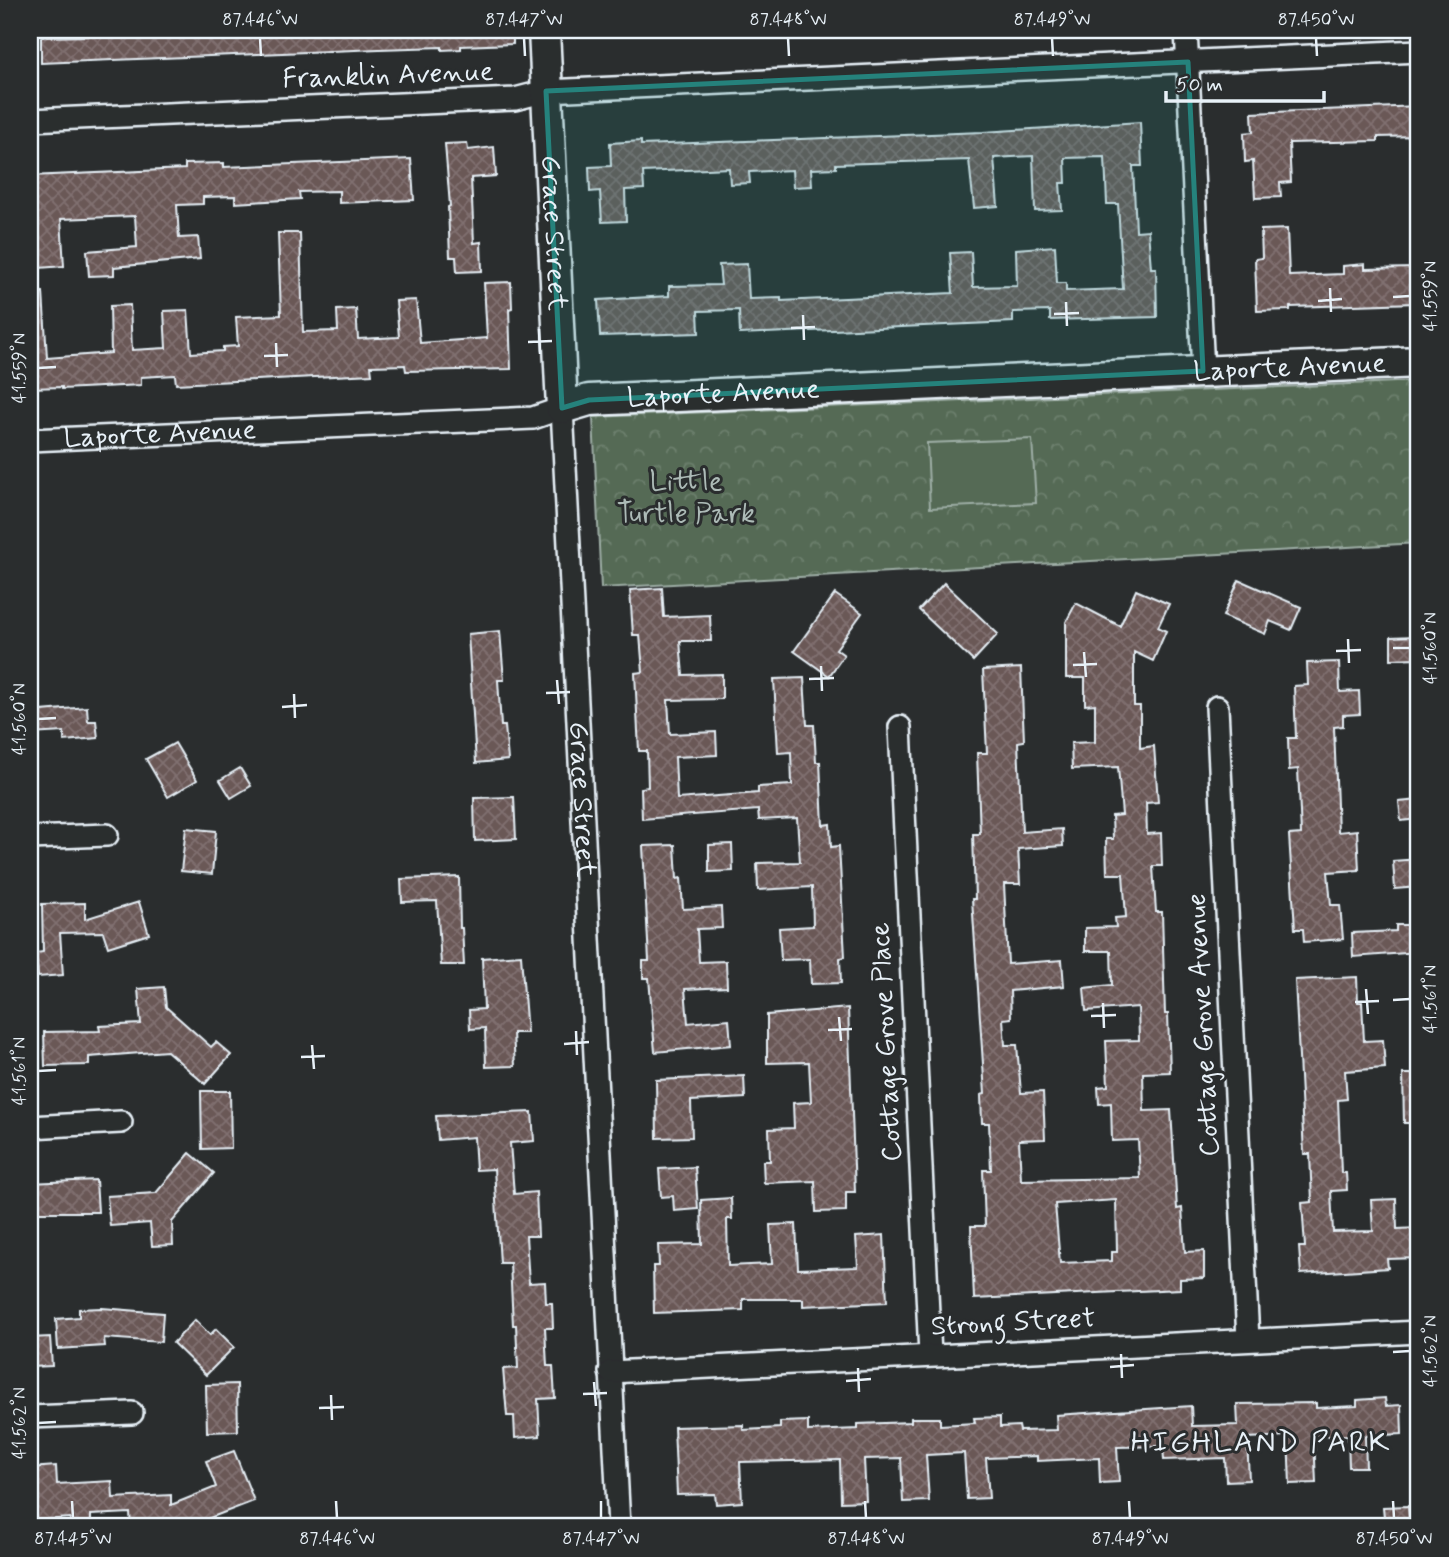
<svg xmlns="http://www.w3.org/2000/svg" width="1449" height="1557" font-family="Mynerve,sans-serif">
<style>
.park{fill:url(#park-crowns);stroke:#9eaea6;stroke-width:2}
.pitch{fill:#556a55;stroke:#9eaea6;stroke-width:2}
.building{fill:url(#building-cross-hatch);stroke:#e8f1f8;stroke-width:2;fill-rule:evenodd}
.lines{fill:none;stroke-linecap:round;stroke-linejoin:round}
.street-casing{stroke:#e8f1f8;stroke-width:26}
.secondary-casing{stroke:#e8f1f8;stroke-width:35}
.street{stroke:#2a2d2e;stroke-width:21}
.secondary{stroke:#2a2d2e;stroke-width:30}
.marked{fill:#25827c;fill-opacity:0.2;stroke:#25827c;stroke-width:5;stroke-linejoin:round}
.ticks{fill:none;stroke:#e8f1f8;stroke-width:2.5}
.labels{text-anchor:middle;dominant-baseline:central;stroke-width:6;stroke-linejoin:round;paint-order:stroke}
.street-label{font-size:28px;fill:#e8f1f8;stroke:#2a2d2e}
.park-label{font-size:28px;fill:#adbbb7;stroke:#2a2d2e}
.neighbourhood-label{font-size:30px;letter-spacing:2px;fill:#e8f1f8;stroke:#2a2d2e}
.neatline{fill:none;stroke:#e8f1f8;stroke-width:2.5}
.ticks-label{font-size:18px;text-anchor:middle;fill:#e8f1f8}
</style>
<defs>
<pattern id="park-crowns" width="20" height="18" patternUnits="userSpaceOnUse" patternTransform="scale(1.75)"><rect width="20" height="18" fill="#556a55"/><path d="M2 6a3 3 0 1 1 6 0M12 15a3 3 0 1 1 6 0" fill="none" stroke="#6d806e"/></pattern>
<pattern id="building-cross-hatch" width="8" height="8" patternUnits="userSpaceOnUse" patternTransform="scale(1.75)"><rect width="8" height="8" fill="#6b5857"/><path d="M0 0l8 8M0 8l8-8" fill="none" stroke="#807070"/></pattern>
</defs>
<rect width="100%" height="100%" fill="#2a2d2e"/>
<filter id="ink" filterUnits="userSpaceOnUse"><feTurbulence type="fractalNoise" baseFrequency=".0143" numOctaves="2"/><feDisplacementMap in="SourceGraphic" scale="14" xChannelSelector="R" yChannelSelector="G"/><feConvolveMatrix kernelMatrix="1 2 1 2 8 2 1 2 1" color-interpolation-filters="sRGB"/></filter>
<g filter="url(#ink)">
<path class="park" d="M1419,381V543L601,588L593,417Z"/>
<path class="pitch" d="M1032,439L1036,503L930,508L927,443Z"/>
<g class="building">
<path d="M88,30H153V32L185,30H513V44L461,46V49L442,50V47L379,49L41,63V37L88,36Z"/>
<path d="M1419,106V136L1378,137V141L1289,143L1291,182L1280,183L1281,197L1255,198L1253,161L1245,162L1244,133L1253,132L1252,113Z"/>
<path d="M1140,122L1142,166H1133L1136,231L1148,230L1151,268H1156L1157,317L1050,320V311L1013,312V322L740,334L739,310L698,311L699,333L600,336L598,300L669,296V286L721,285L719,265L747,264L749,299L781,298V301L953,293L950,253L971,252L973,287L1017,286L1016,249L1055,246L1057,283H1066V291L1123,289L1118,204H1107L1105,157L1065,158L1066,183H1060L1062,210L1035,211L1033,156L994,158L998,206L974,208L969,160L836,164V168L811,169L812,186L793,187L792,170L749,172L750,183L730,184L729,168L643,172L644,189L625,190L626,221L602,222L600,191L590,192L589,167L611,166L610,143L641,141V145L983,132Z"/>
<path d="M467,143L468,150L494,147L496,176L471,178L474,243L481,242L482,271L457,272L456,257H450L448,207L450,206L445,144Z"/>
<path d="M411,159L414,200L339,203V191L299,192L300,199L235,203V196L203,197V204L177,205L179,238L198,237L200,259L114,267V275L89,276L87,251L137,247L135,216L61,219L64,266L39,268L36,220H30V176L185,169V164L224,163V167Z"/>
<path d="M1287,229L1289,276L1343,274V266L1365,264V269L1415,268L1416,303L1290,307V310L1257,311L1255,259L1262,258L1261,230Z"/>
<path d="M278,233H300L303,332L338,331L337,310L356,309L358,339L399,337L396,301L416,300L420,343L487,338L484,283L511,282L512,308L509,309L511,369L406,371L405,365L371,366L372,374L176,384L175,375L141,377V385L62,389V387L30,388V292H43L47,358L111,353L110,306L130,305L132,350L166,348L164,311L188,310L191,353L223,351V347L238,346L236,317L281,315Z"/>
<path d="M1239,580L1301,607L1291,630L1270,621L1265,634L1223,616Z"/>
<path d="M944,583L998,634L973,661L919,610Z"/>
<path d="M662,588L664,617L710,615L711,641H680L683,675L722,674V699L668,700L670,734L716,732L717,755L675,757L677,799L758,793V787L792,785L791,752L778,753L774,679L804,678L807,725H814L816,762H820L823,825L830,824L831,847L839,846L845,957L840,958L841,983L811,984L810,959L781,960L779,928L813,926L812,887L758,890L757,863L800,862L797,818L759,820L758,810L642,819L641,788L648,787L647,751H639L635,673L643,672L640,635H633L630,590Z"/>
<path d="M1136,590L1169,604L1158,627L1166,631L1153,661L1134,652V706H1140V748L1154,746L1158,802L1146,803L1147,834L1161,833L1162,866H1153L1156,912H1162L1165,1014H1168L1170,1072L1143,1073L1144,1111L1171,1110L1177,1209L1182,1208L1185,1252L1204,1251V1278L1180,1279V1289L974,1299L971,1226H985L983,1170H991L989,1123H982L981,1095L985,1094L972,899H975L973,834H980L977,753H987L983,670L1021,668L1024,741L1018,742L1022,832L1062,829L1063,846L1018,849L1020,884H1004L1008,964L1062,960L1064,986L1010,991L1011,1018L1003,1019L1005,1045H1017L1021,1093L1043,1092L1045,1139L1019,1140L1021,1180L1140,1178L1138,1140L1112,1141L1111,1103L1099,1104L1098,1087L1108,1086L1106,1041L1139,1040L1138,1007L1086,1011L1084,988L1112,985L1111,951H1085V928L1116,927L1115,918L1126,917L1123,874H1107L1106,839H1113L1112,816L1122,815L1118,767L1072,769L1071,743L1095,742V704L1085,705V678H1066V622L1076,603L1120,626ZM1116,1200L1117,1252H1112V1261L1060,1263L1055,1204Z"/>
<path d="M835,594L862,613L836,649L844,655L829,676L794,651Z"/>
<path d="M500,631L504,680H498L501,726H505L508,760L476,763L468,634Z"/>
<path d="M1415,636L1416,658L1391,659V637Z"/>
<path d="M1339,662L1340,692L1359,691L1360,714L1343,715V726L1334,727L1338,832L1357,830L1359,870L1328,872L1331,905H1340L1343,939L1304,942L1303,929H1295L1289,835L1301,834L1298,769L1289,770L1288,738H1296L1294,686L1308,685L1307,663Z"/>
<path d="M87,707L88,721H96L98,738L64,741V732L30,734V712Z"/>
<path d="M175,743L197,780L168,797L146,759Z"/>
<path d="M240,768L251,786L231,798L220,780Z"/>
<path d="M514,797L516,839L475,841L474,798Z"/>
<path d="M1419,800V819L1401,821L1399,802Z"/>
<path d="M186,828L216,831L212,874L181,871Z"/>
<path d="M732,844L733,871L709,872V845Z"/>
<path d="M675,845L677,879L681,878L683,909L721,907L722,928L697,929L699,962L726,961L727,987L685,989L688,1023L729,1019L731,1045L655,1052L649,978H643V961H649L643,846Z"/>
<path d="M1419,859V887L1395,889L1393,861Z"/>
<path d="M459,877L460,928H462L464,965H441L437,901L402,902L401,879Z"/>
<path d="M139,902L149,934L108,947L103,932L60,933L63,975L38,977L36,953L43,952L42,904L85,903V919Z"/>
<path d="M1396,925H1419V952L1353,957L1352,933L1396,931Z"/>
<path d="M521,955L527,1033H513L515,1066L486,1067L485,1028L470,1029L469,1010L484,1009L482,958Z"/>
<path d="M1357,977L1358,1002H1362L1364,1041L1383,1040L1385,1068L1345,1071L1347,1099L1338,1100L1341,1173H1346L1347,1190L1331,1191L1333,1232L1373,1231L1371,1200L1396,1199L1397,1229L1419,1228V1258L1387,1259L1388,1268L1301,1274L1299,1247H1305L1302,1203L1312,1202L1310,1154H1304L1295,980Z"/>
<path d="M164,987L166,1007L211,1047L216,1042L231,1055L205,1084L167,1051L89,1057V1065L45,1066L44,1032L100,1031L99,1026L141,1024L138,989Z"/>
<path d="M848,1008L855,1192H846V1211L816,1212L815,1181L764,1183L763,1161H770L769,1129L794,1128L793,1103L811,1102L809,1062L767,1063V1015Z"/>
<path d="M1403,1074H1419V1123H1404Z"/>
<path d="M744,1076L745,1098L691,1101L692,1137L657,1138L656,1080Z"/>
<path d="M201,1091H230L231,1148L202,1149Z"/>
<path d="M532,1112L534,1141L510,1143L514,1194L536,1192L538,1236H526L529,1283L545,1282L546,1303H552L553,1328H545L547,1366H553L555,1398L538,1399L540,1436L515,1438L514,1416H507L503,1369L518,1368L516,1325H513L510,1263H500L494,1169L476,1170L474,1137L438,1140L436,1116Z"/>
<path d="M190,1153L214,1173L172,1222L173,1245L152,1246L150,1223L110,1226L107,1196L156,1193Z"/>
<path d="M695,1167L698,1209L674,1211L673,1196L661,1197L659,1169Z"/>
<path d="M96,1180L98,1212H30V1183Z"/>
<path d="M731,1198L732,1219H727L728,1266L772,1264L770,1225L796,1224L798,1269L858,1267L856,1237L884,1235L887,1302L803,1306V1299H743V1310L654,1313L653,1266H659L658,1245L702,1244L701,1200Z"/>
<path d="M102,1308L163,1313L161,1342L104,1338L105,1346L58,1349L56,1319L79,1317V1309Z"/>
<path d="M195,1320L210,1335L216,1329L234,1347L206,1375L173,1343Z"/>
<path d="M50,1337L52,1366L30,1367V1338Z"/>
<path d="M237,1384L238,1431L207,1432L206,1385Z"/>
<path d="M1385,1398L1386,1406L1401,1405L1402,1434L1365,1436L1366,1467H1349L1348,1435L1314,1437L1316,1483L1290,1484L1288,1436L1247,1438L1249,1480L1226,1481L1225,1458L1164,1460L1163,1446L1117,1447L1119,1482L1100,1483L1099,1458L1037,1461V1456L986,1458L989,1498L967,1499L964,1453L926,1455L929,1501L903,1502L901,1458L864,1459L866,1501L841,1502L840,1460L740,1462L742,1502L716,1504L715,1494L677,1495L674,1427L743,1425V1430L780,1428V1422L808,1421V1431L858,1429V1424L911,1422V1418H940V1425L975,1423L974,1418L1000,1417V1427L1019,1426L1020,1431L1057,1430L1056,1415L1191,1406L1192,1426L1238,1425L1237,1404L1316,1403V1408L1357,1406V1400Z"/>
<path d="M234,1451L254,1501L194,1524V1527H131L130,1513L91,1515V1523L70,1524V1518L30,1521V1468L56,1466L57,1484L112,1481L113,1498L171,1495V1505L216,1487L206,1461Z"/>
<path d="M1408,1506L1410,1527H1385L1383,1507Z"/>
</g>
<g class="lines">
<defs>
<g id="street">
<path d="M1186,30L1203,371"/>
<path d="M30,120L515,99L546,91L1419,51"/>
<path id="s1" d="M30,440L533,418L562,408L619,1527"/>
<path d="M1217,707L1248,1340"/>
<path d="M900,727L930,1355"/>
<path d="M30,838L107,835"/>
<path d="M30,1127L121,1122"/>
<path d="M610,1372L1419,1332"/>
<path d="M30,1417L132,1413"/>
</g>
<g id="secondary">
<path id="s2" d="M544,30L562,408L589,400L1419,362"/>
</g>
</defs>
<use href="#street" class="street-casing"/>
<use href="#secondary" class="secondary-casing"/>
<use href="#street" class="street"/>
<use href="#secondary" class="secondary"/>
</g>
</g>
<path class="marked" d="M1188,62L1203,371L589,400L562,408L546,91Z"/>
<path class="ticks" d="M260,38L261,56M524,38L525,56M788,38L789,56M1052,38L1053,56M1316,38L1317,56M1330,288L1331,312M1393,297L1410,296M1318,301L1342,299M1066,302L1067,326M1054,314L1079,313M803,315L804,340M791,328L815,327M539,329L540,354M528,342L552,341M276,343L277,367M264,356L288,355M38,368L56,367M1348,639L1349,663M1393,648H1410M1336,651L1361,650M1084,652L1086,677M1073,665L1097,664M821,666L822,691M809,679L834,678M557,680L559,704M546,693L570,692M294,694L295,718M282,707L307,705M38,719L56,718M1366,989L1368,1014M1393,1000L1410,999M1355,1002L1379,1001M1103,1003L1104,1028M1091,1016L1116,1015M839,1017L841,1041M828,1030L852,1029M576,1031L577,1055M564,1044L589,1042M312,1045L314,1069M301,1057L325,1056M38,1071L56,1070M1393,1352L1410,1351M1121,1354L1122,1378M1110,1367L1134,1365M858,1368L859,1392M846,1381L871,1379M594,1382L596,1406M583,1394L607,1393M331,1395L332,1420M319,1408L344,1407M38,1423L56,1422M72,1501L73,1518M336,1501L337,1518M601,1501V1518M865,1501L866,1518M1129,1501L1130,1518M1393,1501L1394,1518"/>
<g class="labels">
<g class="street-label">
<text transform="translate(388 76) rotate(-2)">Franklin Avenue</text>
<text stroke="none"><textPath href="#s2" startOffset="203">Grace Street</textPath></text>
<text stroke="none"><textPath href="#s2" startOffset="1108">Laporte Avenue</textPath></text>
<text stroke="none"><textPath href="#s2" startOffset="541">Laporte Avenue</textPath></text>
<text stroke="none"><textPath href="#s1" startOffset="130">Laporte Avenue</textPath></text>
<text stroke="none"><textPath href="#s1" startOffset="926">Grace Street</textPath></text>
<text transform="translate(1204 1025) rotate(-93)">Cottage Grove Avenue</text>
<text transform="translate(887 1042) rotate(-93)">Cottage Grove Place</text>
<text transform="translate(1013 1323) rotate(-3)">Strong Street</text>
</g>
<g class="park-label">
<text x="686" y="482">Little<tspan x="686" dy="32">Turtle Park</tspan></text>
</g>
<g class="neighbourhood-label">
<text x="1261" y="1442">HIGHLAND PARK</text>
</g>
</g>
<rect width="1449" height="1557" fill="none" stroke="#2a2d2e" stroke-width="77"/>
<path d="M1166 91v10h158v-10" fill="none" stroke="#e8f1f8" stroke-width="3.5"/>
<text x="1176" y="91" font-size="21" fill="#e8f1f8" stroke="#2a2d2e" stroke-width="5" paint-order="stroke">50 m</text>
<rect x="38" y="38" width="1372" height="1480" class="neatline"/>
<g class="ticks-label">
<text x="260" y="25">87.446°W</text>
<text x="524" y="25">87.447°W</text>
<text x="788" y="25">87.448°W</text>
<text x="1052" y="25">87.449°W</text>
<text x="1316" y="25">87.450°W</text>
<text transform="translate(1430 296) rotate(-90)" y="6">41.559°N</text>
<text transform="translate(19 368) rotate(-90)" y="6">41.559°N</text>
<text transform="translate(1430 648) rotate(-90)" y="6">41.560°N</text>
<text transform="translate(19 719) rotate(-90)" y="6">41.560°N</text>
<text transform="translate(1430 999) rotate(-90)" y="6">41.561°N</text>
<text transform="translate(19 1071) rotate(-90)" y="6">41.561°N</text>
<text transform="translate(1430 1351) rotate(-90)" y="6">41.562°N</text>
<text transform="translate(19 1423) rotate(-90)" y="6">41.562°N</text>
<text x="73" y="1544">87.445°W</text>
<text x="337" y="1544">87.446°W</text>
<text x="601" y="1544">87.447°W</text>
<text x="866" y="1544">87.448°W</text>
<text x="1130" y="1544">87.449°W</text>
<text x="1394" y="1544">87.450°W</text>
</g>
</svg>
